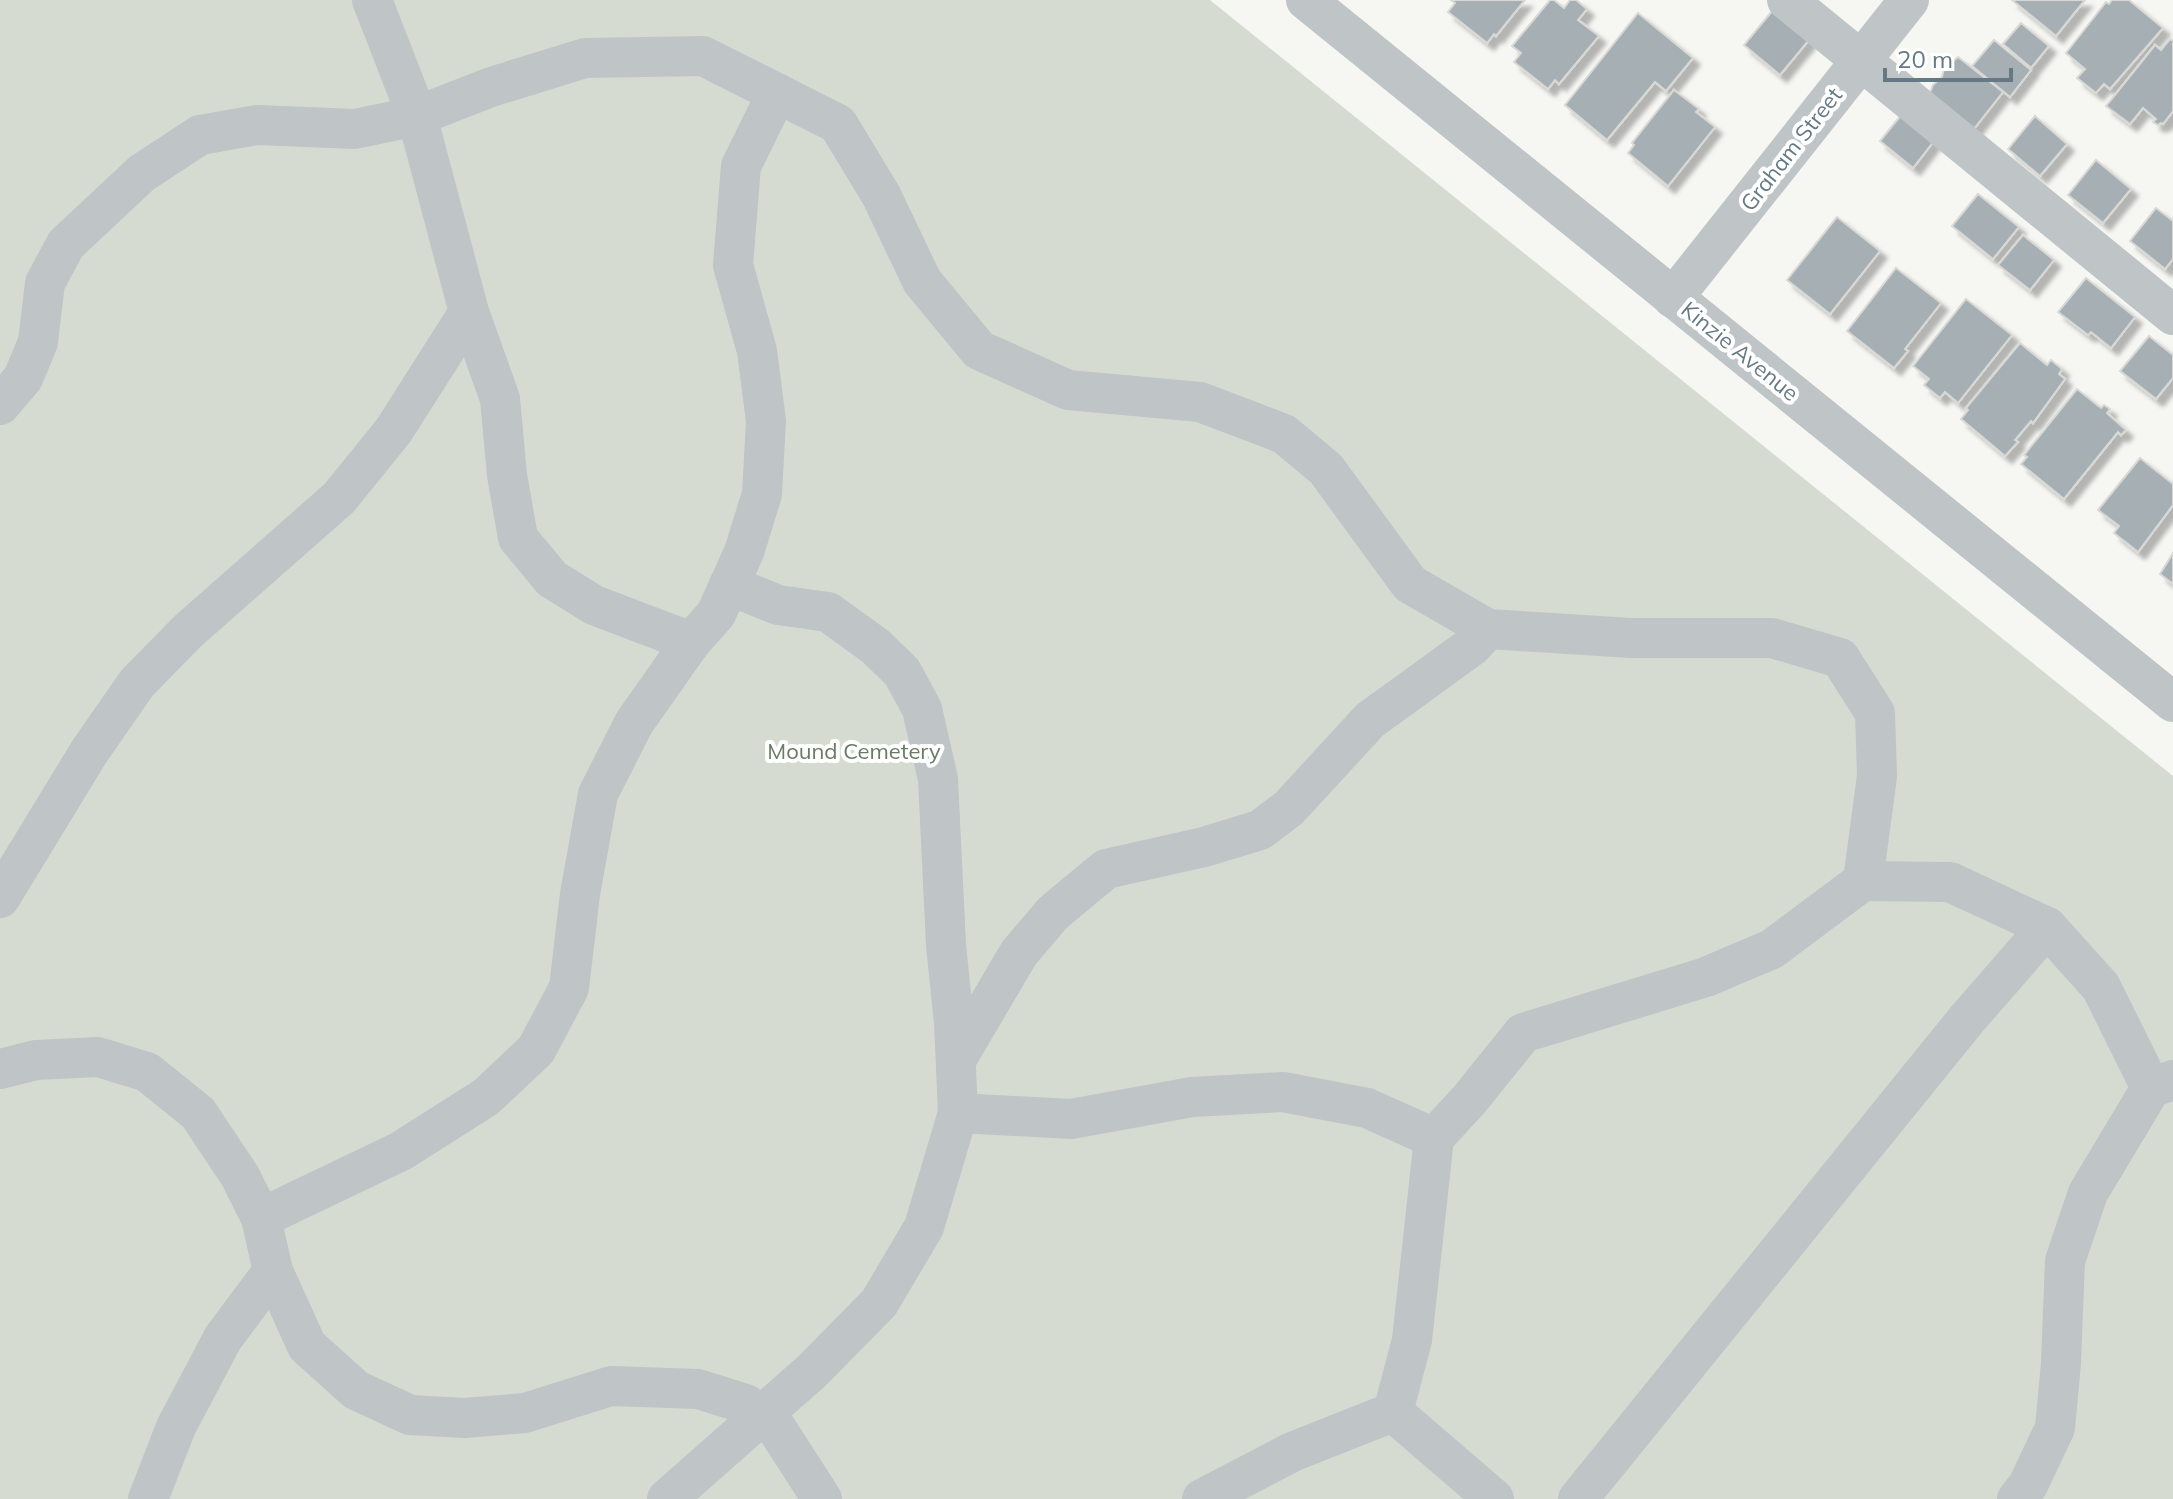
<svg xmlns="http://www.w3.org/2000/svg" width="2173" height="1499" font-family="Mulish,sans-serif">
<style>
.green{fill:#d6dbd2}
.building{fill:#a6b0b4;stroke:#d8d8d5;stroke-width:2;filter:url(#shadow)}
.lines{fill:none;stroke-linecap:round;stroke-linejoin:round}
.minor{stroke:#bfc4c7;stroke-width:40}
.labels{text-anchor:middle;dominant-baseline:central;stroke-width:8;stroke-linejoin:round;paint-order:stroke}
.street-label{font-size:22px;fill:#657984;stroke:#fff}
.park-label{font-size:22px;fill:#6a7b64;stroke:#fff}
</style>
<defs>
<filter id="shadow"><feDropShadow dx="7" dy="7" stdDeviation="2" flood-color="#0004"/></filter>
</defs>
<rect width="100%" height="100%" fill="#f6f6f3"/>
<path class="green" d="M0,0H1210L2173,776V1499H0Z"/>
<g class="building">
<path d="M1451,0H1525L1496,36L1494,34L1487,43L1448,12L1455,3Z"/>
<path d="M1550,0H1554L1564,8L1570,0H1576L1587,9L1578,20L1599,36L1559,84L1555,80L1548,89L1514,62L1521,53L1512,46Z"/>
<path d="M2012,0H2085L2056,36Z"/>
<path d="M2112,0H2129L2163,28L2110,89L2104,84L2096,93L2077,78L2085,69L2066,53L2106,2L2109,4Z"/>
<path d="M1773,10L1809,40L1780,75L1744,45Z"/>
<path d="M1638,13L1693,58L1666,91L1655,82L1607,140L1565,105Z"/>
<path d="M2021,23L2049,46L2031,68L2003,44Z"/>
<path d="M2170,39L2173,41V111L2163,124L2161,123L2158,125L2153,122L2156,119L2143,108L2130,124L2106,106L2155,45L2161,50Z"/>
<path d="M1994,40L2031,70L2010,97L1972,66Z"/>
<path d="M1958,57L2003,92L1973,130L1929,95L1933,85L1942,77L1944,69Z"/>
<path d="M1674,90L1699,109L1696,112L1715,127L1668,186L1628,153L1634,145L1632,143Z"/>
<path d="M1902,114L1934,141L1913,168L1880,141Z"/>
<path d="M2035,116L2067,144L2040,176L2008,149Z"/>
<path d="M2096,160L2131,189L2103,223L2068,195Z"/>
<path d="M1978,194L2019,227L1993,259L1952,226Z"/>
<path d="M2156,208L2173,221V259L2165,269L2130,241Z"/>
<path d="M1837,217L1880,251L1830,314L1787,280Z"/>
<path d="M2023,235L2054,260L2030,290L1998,265Z"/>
<path d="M1896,268L1941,303L1905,349L1908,351L1894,368L1847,331Z"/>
<path d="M2086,278L2135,317L2111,348L2091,332L2088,335L2058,312Z"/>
<path d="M1966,299L2012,335L1958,403L1945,392L1940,398L1924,385L1929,379L1913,366Z"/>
<path d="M2149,336L2173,355V378L2156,399L2120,371Z"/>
<path d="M2020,343L2047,365L2051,360L2062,369L2059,374L2065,379L2033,423L2031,421L2015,440L2018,442L2005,456L1961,419L1968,410L1966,408Z"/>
<path d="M2077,389L2101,408L2104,405L2110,409L2107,413L2126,430L2121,435L2118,432L2064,499L2021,464L2027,457L2024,455Z"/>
<path d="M2140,458L2173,484V505L2138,552L2114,533L2119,526L2098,510Z"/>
<path d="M2173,553V584L2160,574Z"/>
</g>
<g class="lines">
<g class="minor">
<path d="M372,0L417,116L469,312L500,399L507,475L518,538L552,579L594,605L691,642"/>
<path d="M1306,0L2173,702"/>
<path d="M1787,0L2173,315"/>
<path d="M1673,298L1909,0"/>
<path d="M0,405L23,378L38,342L45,283L66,244L142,173L200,135L257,125L355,129L417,116L491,87L585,58L703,56L838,124L881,195L922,281L979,350L1068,390L1200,402L1284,434L1326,469L1410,584L1488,629L1631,638H1772L1840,658L1875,713L1877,776L1863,881L1772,949L1706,977L1523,1033L1469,1100L1434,1138L1412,1340L1393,1412L1494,1499"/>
<path d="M1863,881L1950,882L2047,927L2101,987L2151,1088"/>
<path d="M0,898L89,752L137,683L188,631L339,498L394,430L469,312"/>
<path d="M956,1060L1019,953L1053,913L1106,869L1204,847L1260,830L1289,808L1370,720L1472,646L1488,629"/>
<path d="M0,1069L36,1060L98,1057L147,1072L198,1113L240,1176L261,1218L273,1271L307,1346L356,1390L410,1415L464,1418L525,1413L611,1386L698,1389L746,1404L777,1429L822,1499"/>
<path d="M958,1113L1071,1119L1192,1097L1283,1092L1367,1108L1434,1138"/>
<path d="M261,1218L401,1151L486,1097L536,1050L569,988L580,894L598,794L634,723L691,642L716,614L744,552L762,494L766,421L757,351L733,265L741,166L777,93"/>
<path d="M148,1499L176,1427L223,1338L273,1271"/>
<path d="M667,1499L812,1371L879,1303L924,1227L958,1113L954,1023L946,945L938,779L922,709L902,672L875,646L828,612L778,605L729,585"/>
<path d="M1202,1499L1292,1452L1393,1412"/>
<path d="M1578,1499L1967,1019L2047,927"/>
<path d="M2017,1499L2028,1485L2055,1428L2061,1363L2065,1261L2088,1193L2151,1088L2173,1080"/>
</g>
</g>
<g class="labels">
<g class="street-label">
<text transform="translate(1791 149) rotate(-52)">Graham Street</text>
<text transform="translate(1740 351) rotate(39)">Kinzie Avenue</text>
</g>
<g class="park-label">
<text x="854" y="751">Mound Cemetery</text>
</g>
</g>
<path d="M1885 68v12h126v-12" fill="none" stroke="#657984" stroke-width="4"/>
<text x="1897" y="68" font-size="24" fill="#657984" stroke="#ffffff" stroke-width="6" paint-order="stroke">20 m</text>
</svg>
